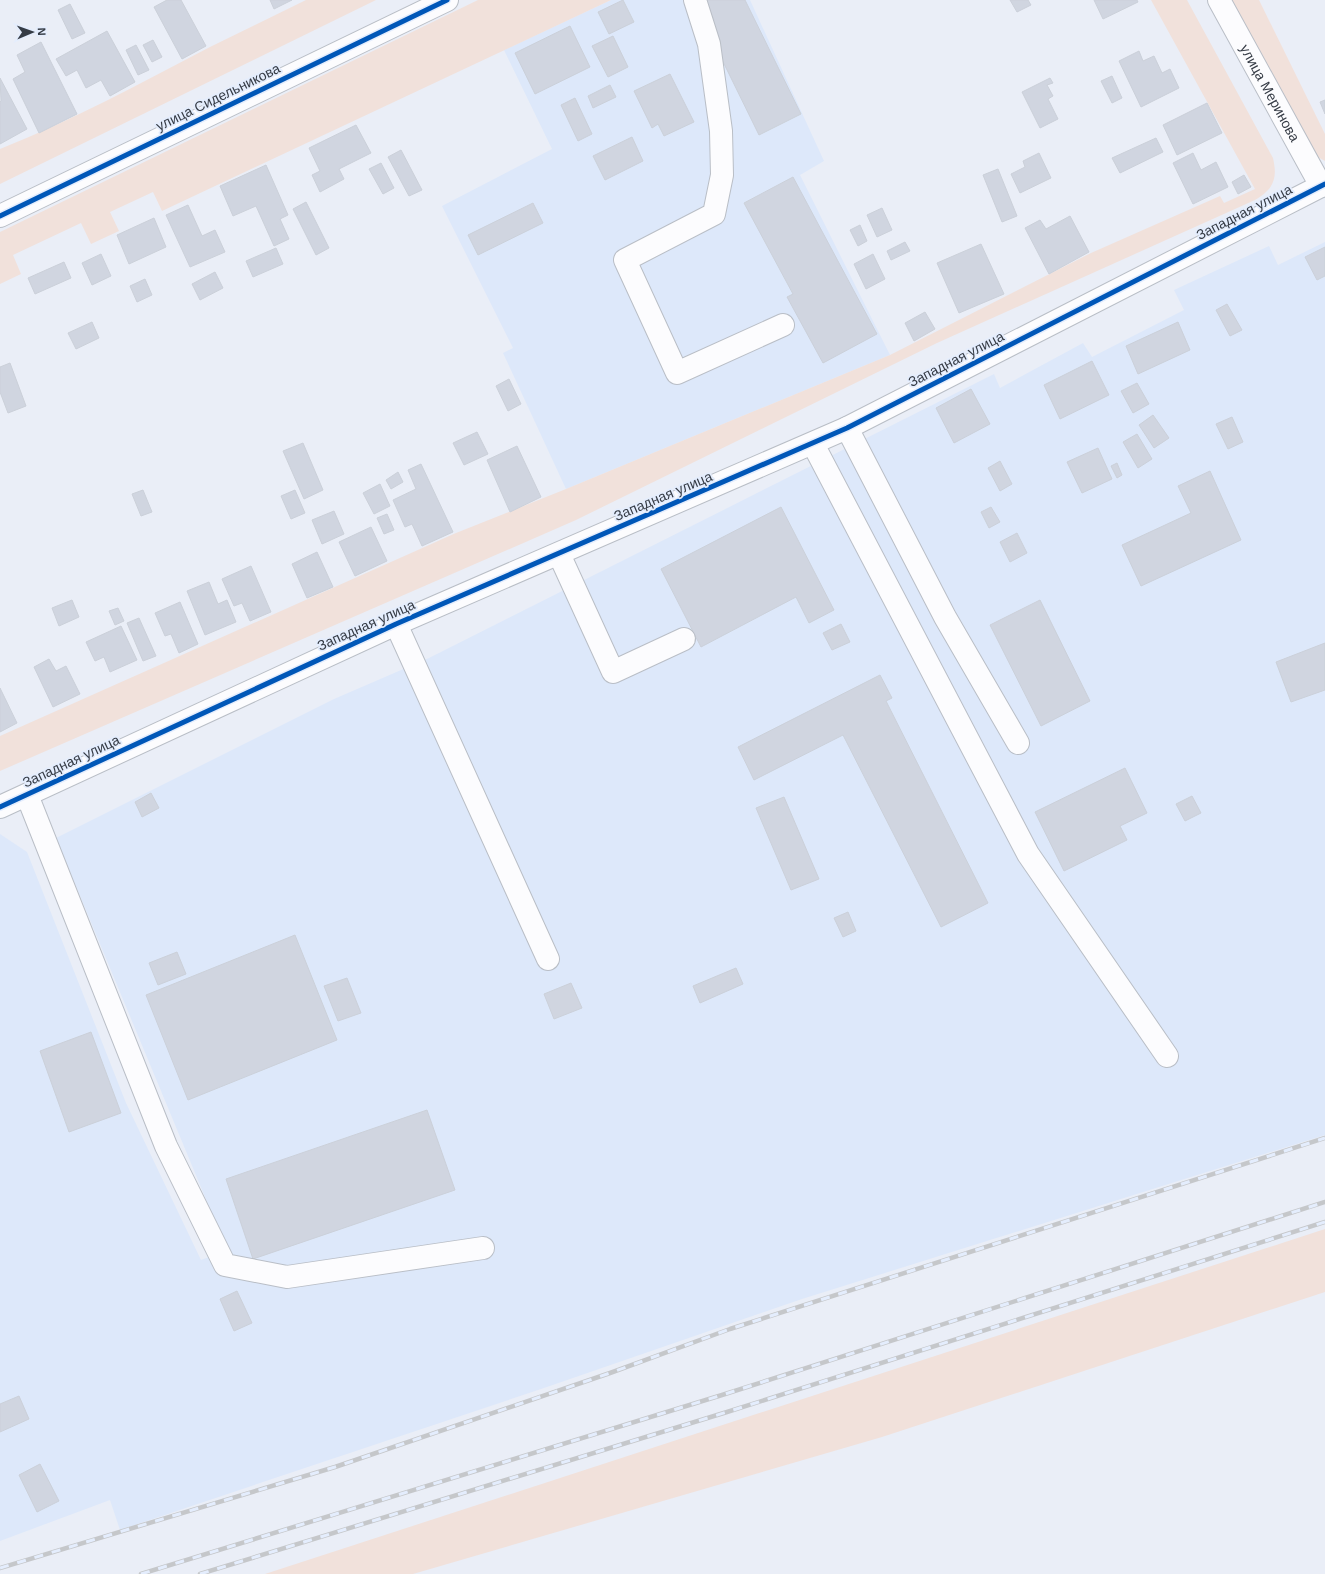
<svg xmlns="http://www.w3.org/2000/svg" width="1325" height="1574" font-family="Arial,sans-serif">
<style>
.built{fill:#dde8fa}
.green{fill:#f1e1db}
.building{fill:#d0d5e0;stroke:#cbd0d9}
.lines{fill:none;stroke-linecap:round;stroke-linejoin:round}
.minor-casing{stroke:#b9bec6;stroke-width:24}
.minor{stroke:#fcfcfe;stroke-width:22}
.rail-casing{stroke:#c5c7ca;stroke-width:4.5}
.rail{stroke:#e4edfd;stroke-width:3;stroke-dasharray:9;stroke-linecap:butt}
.cycleway-casing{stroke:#e4edfd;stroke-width:8}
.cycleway{stroke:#0057b8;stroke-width:5}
.labels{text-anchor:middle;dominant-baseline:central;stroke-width:3.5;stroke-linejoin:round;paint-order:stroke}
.street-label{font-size:14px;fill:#353b45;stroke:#e4edfd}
</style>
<rect width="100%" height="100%" fill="#eaeef7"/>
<g class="built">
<path d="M611,0H750L824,161L800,175L890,355L566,489L503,353L513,348L442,206L552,149L504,50Z"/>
<path d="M1325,242V1135L802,1299L544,1388L120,1530L110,1500L0,1541V834L27,852L126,1103L201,1260L227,1250L56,838L334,699L429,658L994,374L1000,388L1083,343L1092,357L1184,310L1174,290L1269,246L1278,265Z"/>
</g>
<g class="green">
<path d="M306,0H376L0,184V149C73,120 141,83 210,47C242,31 274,16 306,0Z"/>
<path d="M478,0H611L162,211L153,192L110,212L119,231L91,244L81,223L13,255L21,274L0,284V232Z"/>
<path d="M1151,0H1187L1273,158C1278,180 1273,189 1255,200L937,343L576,520L0,771V736L456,533L566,489L890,355L1091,253L1220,196L1224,203L1255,189Z"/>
<path d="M1231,0H1259L1325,134V161L1316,156Z"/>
<path d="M1325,1229V1292L882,1437L413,1574H265Z"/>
</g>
<g class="building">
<path d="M167,0H181L206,46L182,59L154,7Z"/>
<path d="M270,0H292L274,9Z"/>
<path d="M623,0L634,22L609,34L598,12Z"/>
<path d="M704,0H745L801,114L759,135L705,25L714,20Z"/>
<path d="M1010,0H1028L1031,5L1017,12Z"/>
<path d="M1094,0H1137L1138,2L1103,19Z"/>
<path d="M70,4L85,33L72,39L58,10Z"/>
<path d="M570,26L590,67L535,94L515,53Z"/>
<path d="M107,31L135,82L110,96L101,80L86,88L77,70L66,76L56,59Z"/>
<path d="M613,36L628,67L608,77L592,46Z"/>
<path d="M153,40L162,57L152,62L143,45Z"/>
<path d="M41,42L77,114L39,133L13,79L25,72L17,55Z"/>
<path d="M136,45L149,70L138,75L126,50Z"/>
<path d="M1139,51L1143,61L1154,56L1162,73L1170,69L1179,88L1141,107L1119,61Z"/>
<path d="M670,74L694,122L664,136L658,124L652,128L634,91Z"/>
<path d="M1112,76L1122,98L1112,103L1101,81Z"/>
<path d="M0,78L27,129L0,144V102L1,101Z"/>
<path d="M1050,78L1053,83L1047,85L1053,96L1048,99L1058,119L1040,128L1022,92Z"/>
<path d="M610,85L616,97L593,108L588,96Z"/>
<path d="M575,98L592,134L578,141L561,105Z"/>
<path d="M1325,100V114L1320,102Z"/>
<path d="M1207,103L1222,133L1177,155L1163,125Z"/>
<path d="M356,125L371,153L339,169L344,179L320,192L312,175L320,171L309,148Z"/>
<path d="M632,137L643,161L605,180L593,156Z"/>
<path d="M1156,138L1163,152L1120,173L1112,158Z"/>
<path d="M401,150L422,190L409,196L388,157Z"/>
<path d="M1039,153L1051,178L1020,193L1011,174L1025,167L1023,161Z"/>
<path d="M1193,153L1201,170L1216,162L1228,187L1193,204L1173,163Z"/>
<path d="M381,163L394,188L383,194L369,169Z"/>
<path d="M266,165L288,215L280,219L289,239L274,246L256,206L233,216L220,186Z"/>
<path d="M998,169L1017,216L1002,222L983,175Z"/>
<path d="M1244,175L1251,187L1238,194L1232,182Z"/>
<path d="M793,177L877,334L823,363L787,297L793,294L744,203Z"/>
<path d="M306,202L329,248L316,255L293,209Z"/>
<path d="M533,203L543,223L478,255L468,235Z"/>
<path d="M188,205L202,236L215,230L225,252L190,267L166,215Z"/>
<path d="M882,208L892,230L877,237L867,215Z"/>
<path d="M1070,216L1089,252L1049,274L1025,228L1040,220L1046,229Z"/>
<path d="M154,218L166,247L129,264L117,235Z"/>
<path d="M860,225L867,241L858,246L850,230Z"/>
<path d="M905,242L910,251L891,260L887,251Z"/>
<path d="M981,244L1004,294L959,313L937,263Z"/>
<path d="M1325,247V276L1317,280L1305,257Z"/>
<path d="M276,248L283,264L253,277L246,261Z"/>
<path d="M101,254L111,276L92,285L82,263Z"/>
<path d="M873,254L885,279L866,289L854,264Z"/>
<path d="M64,262L71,278L35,294L28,278Z"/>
<path d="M215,272L223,288L200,300L192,284Z"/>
<path d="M145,279L152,295L137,302L130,286Z"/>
<path d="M1227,304L1242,330L1230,336L1216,310Z"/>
<path d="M925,312L935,329L914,341L905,323Z"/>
<path d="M92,322L99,338L76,349L68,333Z"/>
<path d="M1178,322L1190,350L1138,374L1126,346Z"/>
<path d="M1092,361L1109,395L1060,419L1044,385Z"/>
<path d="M10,363L26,406L8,413L0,392V367Z"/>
<path d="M509,379L521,404L508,411L496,386Z"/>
<path d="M1137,383L1149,404L1133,413L1121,391Z"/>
<path d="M971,389L990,424L954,443L936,408Z"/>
<path d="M1153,415L1169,438L1154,448L1139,425Z"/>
<path d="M1232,417L1243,442L1228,449L1216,424Z"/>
<path d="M477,432L488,454L464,465L453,443Z"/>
<path d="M1137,434L1152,459L1138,468L1123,442Z"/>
<path d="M303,443L323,490L304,499L283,451Z"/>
<path d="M517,446L541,497L510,512L487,460Z"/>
<path d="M1098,448L1112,479L1082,493L1067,462Z"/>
<path d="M1000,461L1012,484L1000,491L988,468Z"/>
<path d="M1117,463L1122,475L1117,478L1111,466Z"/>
<path d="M421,464L453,532L422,546L412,524L405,527L393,500L416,489L408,470Z"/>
<path d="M1210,471L1241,540L1141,586L1122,545L1191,513L1178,486Z"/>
<path d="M398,472L403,482L391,489L386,480Z"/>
<path d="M380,484L390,506L374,514L363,493Z"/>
<path d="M143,490L152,512L141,516L132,494Z"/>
<path d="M295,490L305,513L291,519L281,496Z"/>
<path d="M781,507L834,610L809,623L796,597L701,647L661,569Z"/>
<path d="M991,507L1000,522L989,528L981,512Z"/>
<path d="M334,511L344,534L322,544L312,520Z"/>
<path d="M387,514L394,530L384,534L377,518Z"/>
<path d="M371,527L387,561L355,576L339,542Z"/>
<path d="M1017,533L1027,553L1010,562L1000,542Z"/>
<path d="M317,552L333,587L307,598L292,564Z"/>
<path d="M251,566L271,612L250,621L242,603L234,606L222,579Z"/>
<path d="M209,582L218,604L227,600L236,622L205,635L187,591Z"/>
<path d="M72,600L79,617L59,626L52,608Z"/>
<path d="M1040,600L1090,701L1041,726L990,625Z"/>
<path d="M180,602L198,644L179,653L171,634L165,636L155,613Z"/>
<path d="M118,608L124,621L115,625L109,611Z"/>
<path d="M139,618L156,656L143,661L127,623Z"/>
<path d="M841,624L850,642L832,650L823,633Z"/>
<path d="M121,626L137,660L110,672L104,657L95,661L86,642Z"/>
<path d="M1325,643V690L1291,702L1276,662Z"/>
<path d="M49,659L56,671L66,666L80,694L53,707L34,667Z"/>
<path d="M880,675L892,698L886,701L988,903L941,927L843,735L754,780L738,747Z"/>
<path d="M0,688L17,723L0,732Z"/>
<path d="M1125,768L1147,813L1120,826L1127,840L1064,871L1035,812Z"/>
<path d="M151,793L159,808L142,817L135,802Z"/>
<path d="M1192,796L1201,813L1185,821L1176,804Z"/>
<path d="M784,797L819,879L791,890L756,808Z"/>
<path d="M848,912L856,931L843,937L834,918Z"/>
<path d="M295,935L337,1040L188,1100L146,995Z"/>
<path d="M177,952L186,974L158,985L149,963Z"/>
<path d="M736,968L743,984L700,1003L693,986Z"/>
<path d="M347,978L361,1013L338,1021L324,986Z"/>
<path d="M571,983L582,1008L554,1019L544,994Z"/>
<path d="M91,1032L121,1113L69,1132L40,1051Z"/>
<path d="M427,1110L455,1190L253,1259L226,1179Z"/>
<path d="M237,1291L252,1323L234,1331L220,1299Z"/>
<path d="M19,1396L29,1419L0,1432V1404Z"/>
<path d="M40,1464L59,1501L37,1512L19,1475Z"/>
</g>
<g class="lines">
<defs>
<g id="minor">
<path d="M695,0L709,44L721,131L722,175L714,214L625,260L677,373L783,325"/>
<path id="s1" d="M1219,0L1321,186"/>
<path d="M0,216L447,0"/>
<path d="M847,428L945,617L1018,743"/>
<path d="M813,444L1028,854L1167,1056"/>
<path d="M559,554L613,672L684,639"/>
<path d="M396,624L548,959"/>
<path d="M27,795L166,1146L225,1265L287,1277L483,1248"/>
<path d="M0,807L396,624L847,428L1325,184"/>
</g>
</defs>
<use href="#minor" class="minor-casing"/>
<use href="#minor" class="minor"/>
<defs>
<g id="rail">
<path d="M0,1568L335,1467L610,1373L730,1329L1325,1138"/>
<path d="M141,1574L722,1395L1325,1202"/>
<path d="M200,1574L727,1412L1325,1222"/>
</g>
</defs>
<use href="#rail" class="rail-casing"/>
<use href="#rail" class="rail"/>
<defs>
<g id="cycleway">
<path d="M0,216L447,0"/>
<path d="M0,807L396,624L847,428L1325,184"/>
</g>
</defs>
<use href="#cycleway" class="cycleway-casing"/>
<use href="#cycleway" class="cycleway"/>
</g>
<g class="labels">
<g class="street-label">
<text stroke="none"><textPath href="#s1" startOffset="106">улица Меринова</textPath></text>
<text transform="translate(218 97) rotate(-26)">улица Сидельникова</text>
<text transform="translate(1244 212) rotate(-27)">Западная улица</text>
<text transform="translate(956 359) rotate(-27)">Западная улица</text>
<text transform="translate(663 496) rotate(-23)">Западная улица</text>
<text transform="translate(366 625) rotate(-24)">Западная улица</text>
<text transform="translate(71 761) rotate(-25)">Западная улица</text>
</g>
</g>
<g transform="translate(32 32) rotate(88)" stroke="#e4edfd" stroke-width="3" paint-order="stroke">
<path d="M0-3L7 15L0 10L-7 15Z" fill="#353b45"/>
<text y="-6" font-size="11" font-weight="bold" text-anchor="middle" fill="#353b45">N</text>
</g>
</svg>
